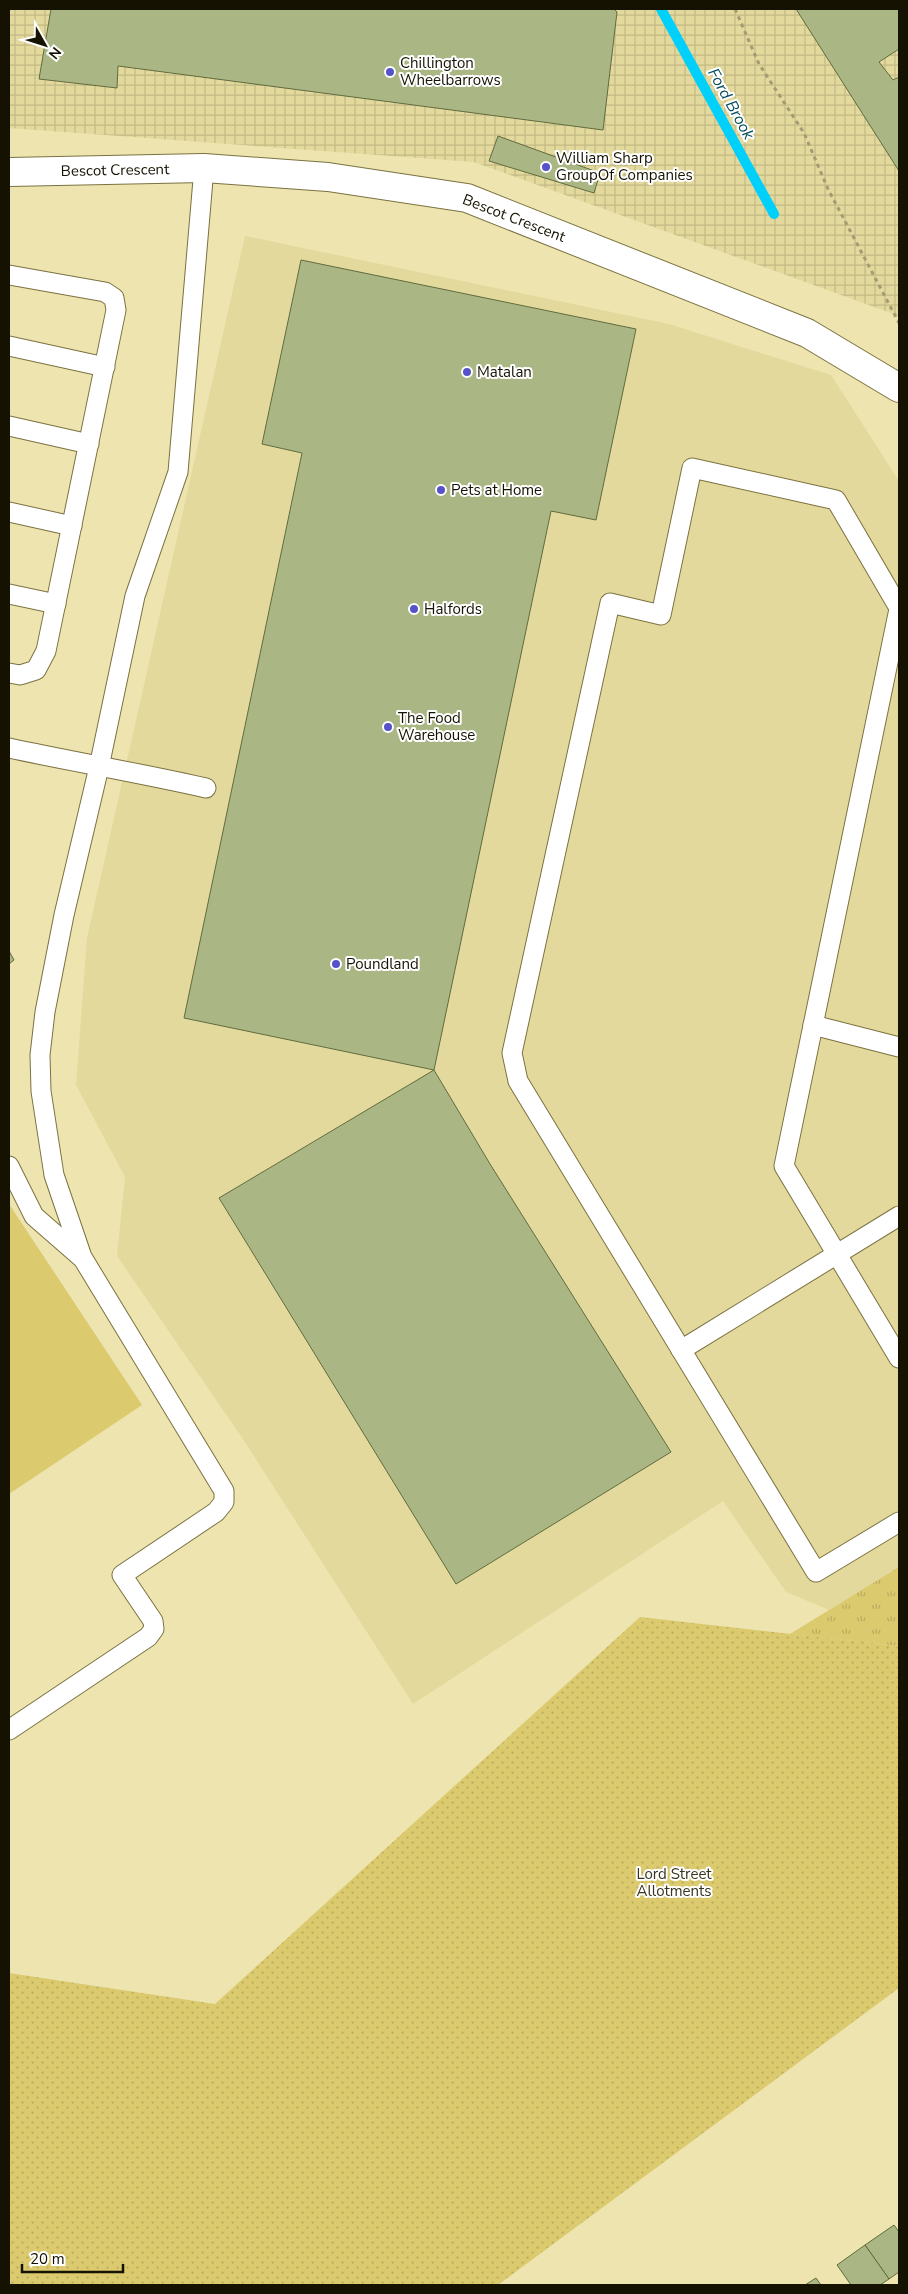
<svg xmlns="http://www.w3.org/2000/svg" width="908" height="2294" font-family="'Nunito Sans',sans-serif">
<style>
.built{fill:#e4d99c}
.industrial{fill:url(#industrial-grid)}
.grass{fill:url(#grass-dots)}
.park{fill:url(#park-tufts)}
.pitch{fill:#dbca6e}
.lines{fill:none;stroke-linecap:round;stroke-linejoin:round}
.stream{stroke:#00d0fa;stroke-width:10}
.building{fill:#aab785;stroke:#616b3d}
.service-casing{stroke:#7b7241;stroke-width:21}
.tertiary-casing{stroke:#7b7241;stroke-width:30}
.path{stroke:#a39c73;stroke-width:3;stroke-dasharray:4 4;stroke-linecap:butt}
.service{stroke:#fff;stroke-width:19}
.tertiary{stroke:#fff;stroke-width:28}
.poi-dot{fill:#5652ca;stroke:#fff;stroke-width:2}
.labels{text-anchor:middle;dominant-baseline:central;stroke-width:4;stroke-linejoin:round;paint-order:stroke}
.poi-label{font-size:15px;fill:#161201;stroke:#fff;text-anchor:start}
.street-label{font-size:15px;fill:#161201;stroke:#fff}
.park-label{font-size:15px;fill:#37331e;stroke:#fff}
.water-label{font-size:16px;font-style:italic;fill:#044e5f;stroke:#fff}
</style>
<defs>
<pattern id="industrial-grid" width="8" height="8" patternUnits="userSpaceOnUse" patternTransform="scale(1.25)"><rect width="8" height="8" fill="#e4d99c"/><path d="M0 4h8M4 0v8" fill="none" stroke="#c3b985"/></pattern>
<pattern id="grass-dots" width="8" height="8" patternUnits="userSpaceOnUse" patternTransform="scale(1.25)"><rect width="8" height="8" fill="#dbca6e"/><path d="M2 2h.1M6 6h.1" fill="none" stroke="#bbac5e" stroke-width="1.8" stroke-linecap="round"/></pattern>
<pattern id="park-tufts" width="24" height="20" patternUnits="userSpaceOnUse" patternTransform="scale(1.25)"><rect width="24" height="20" fill="#dbca6e"/><path d="M3 7l-1-3M5 7V3M7 7l1-3M15 17l-1-3M17 17v-4M19 17l1-3" fill="none" stroke="#bbac5e"/></pattern>
</defs>
<rect width="100%" height="100%" fill="#ede4af"/>
<path class="built" d="M245,236L669,324L831,375L899,481V1567L829,1610L786,1592L723,1501L413,1704L243,1439L117,1256L125,1177L76,1085L87,938Z"/>
<path class="industrial" d="M9,9H899V316L474,162L9,128Z"/>
<path class="grass" d="M640,1617L899,1646V1988L498,2285H9V1973L215,2004Z"/>
<path class="park" d="M899,1567V1646L790,1634Z"/>
<path class="pitch" d="M9,1204L142,1405L9,1494Z"/>
<g class="lines">
<path class="stream" d="M661,9L774,214"/>
</g>
<g class="building">
<path d="M51,9H614L617,12L603,130L118,66L117,88L39,79Z"/>
<path d="M796,9H899V49L879,62L893,80L899,77V171Z"/>
<path d="M498,136L600,173L594,193L489,161Z"/>
<path d="M301,260L636,329L596,520L551,511L434,1070L184,1018L302,453L262,444Z"/>
<path d="M9,951L14,960L9,964Z"/>
<path d="M434,1070L490,1164L671,1452L456,1584L219,1198Z"/>
<path d="M894,2225L899,2232V2272L889,2279L865,2245Z"/>
<path d="M865,2245L889,2279L880,2285H851L837,2265Z"/>
<path d="M816,2278L821,2285H805Z"/>
</g>
<g class="lines">
<defs>
<g id="service">
<path d="M9,275L105,292L114,298L116,310L46,651L36,670L20,675L9,673"/>
<path d="M9,346L105,367"/>
<path d="M9,426L89,444"/>
<path d="M9,512L72,526"/>
<path d="M9,594L56,604"/>
<path d="M899,608L836,500L692,468L661,615L610,603L512,1053L518,1081L816,1572L899,1522"/>
<path d="M899,609L784,1166L899,1358"/>
<path d="M9,748C74,762 140,773 206,788"/>
<path d="M813,1025L899,1047"/>
<path d="M9,1166L34,1216L81,1257"/>
<path d="M681,1350L899,1216"/>
<path d="M9,1730L148,1637L154,1629L153,1621L122,1575L216,1512L224,1502V1491L82,1257L54,1175L41,1091L40,1055L45,1012L64,915L99,767L135,596L178,472L204,168"/>
</g>
<path id="tertiary" d="M9,172L204,168L328,177L467,198L807,333L899,388"/>
</defs>
<use href="#service" class="service-casing"/>
<use href="#tertiary" class="tertiary-casing"/>
<path class="path" d="M735,9L759,64L804,133L828,189L899,323"/>
<use href="#service" class="service"/>
<use href="#tertiary" class="tertiary"/>
</g>
<g class="poi-dot">
<circle cx="390" cy="72" r="5"/>
<circle cx="546" cy="167" r="5"/>
<circle cx="467" cy="372" r="5"/>
<circle cx="441" cy="490" r="5"/>
<circle cx="414" cy="609" r="5"/>
<circle cx="388" cy="727" r="5"/>
<circle cx="336" cy="964" r="5"/>
</g>
<g class="labels">
<g class="poi-label">
<text x="400" y="63">Chillington<tspan x="400" dy="17">Wheelbarrows</tspan></text>
<text x="556" y="158">William Sharp<tspan x="556" dy="17">GroupOf Companies</tspan></text>
<text x="477" y="372">Matalan</text>
<text x="451" y="490">Pets at Home</text>
<text x="424" y="609">Halfords</text>
<text x="398" y="718">The Food<tspan x="398" dy="17">Warehouse</tspan></text>
<text x="346" y="964">Poundland</text>
</g>
<g class="street-label">
<text transform="translate(115 170) rotate(-1)">Bescot Crescent</text>
<text transform="translate(514 218) rotate(21)">Bescot Crescent</text>
</g>
<g class="park-label">
<text x="674" y="1874">Lord Street<tspan x="674" dy="17">Allotments</tspan></text>
</g>
<g class="water-label">
<text transform="translate(731 104) rotate(61)">Ford Brook</text>
</g>
</g>
<rect width="908" height="2294" fill="none" stroke="#161201" stroke-width="20"/>
<g transform="translate(45 45) rotate(129)" stroke="#ffffff" stroke-width="4" paint-order="stroke">
<path d="M0-4L9 19L0 12L-9 19Z" fill="#161201"/>
<text y="-8" font-size="14" font-weight="bold" text-anchor="middle" fill="#161201">N</text>
</g>
<path d="M22 2264v8h101v-8" fill="none" stroke="#161201" stroke-width="2.5"/>
<text x="30" y="2264" font-size="15" fill="#161201" stroke="#ffffff" stroke-width="4" paint-order="stroke">20 m</text>
</svg>
